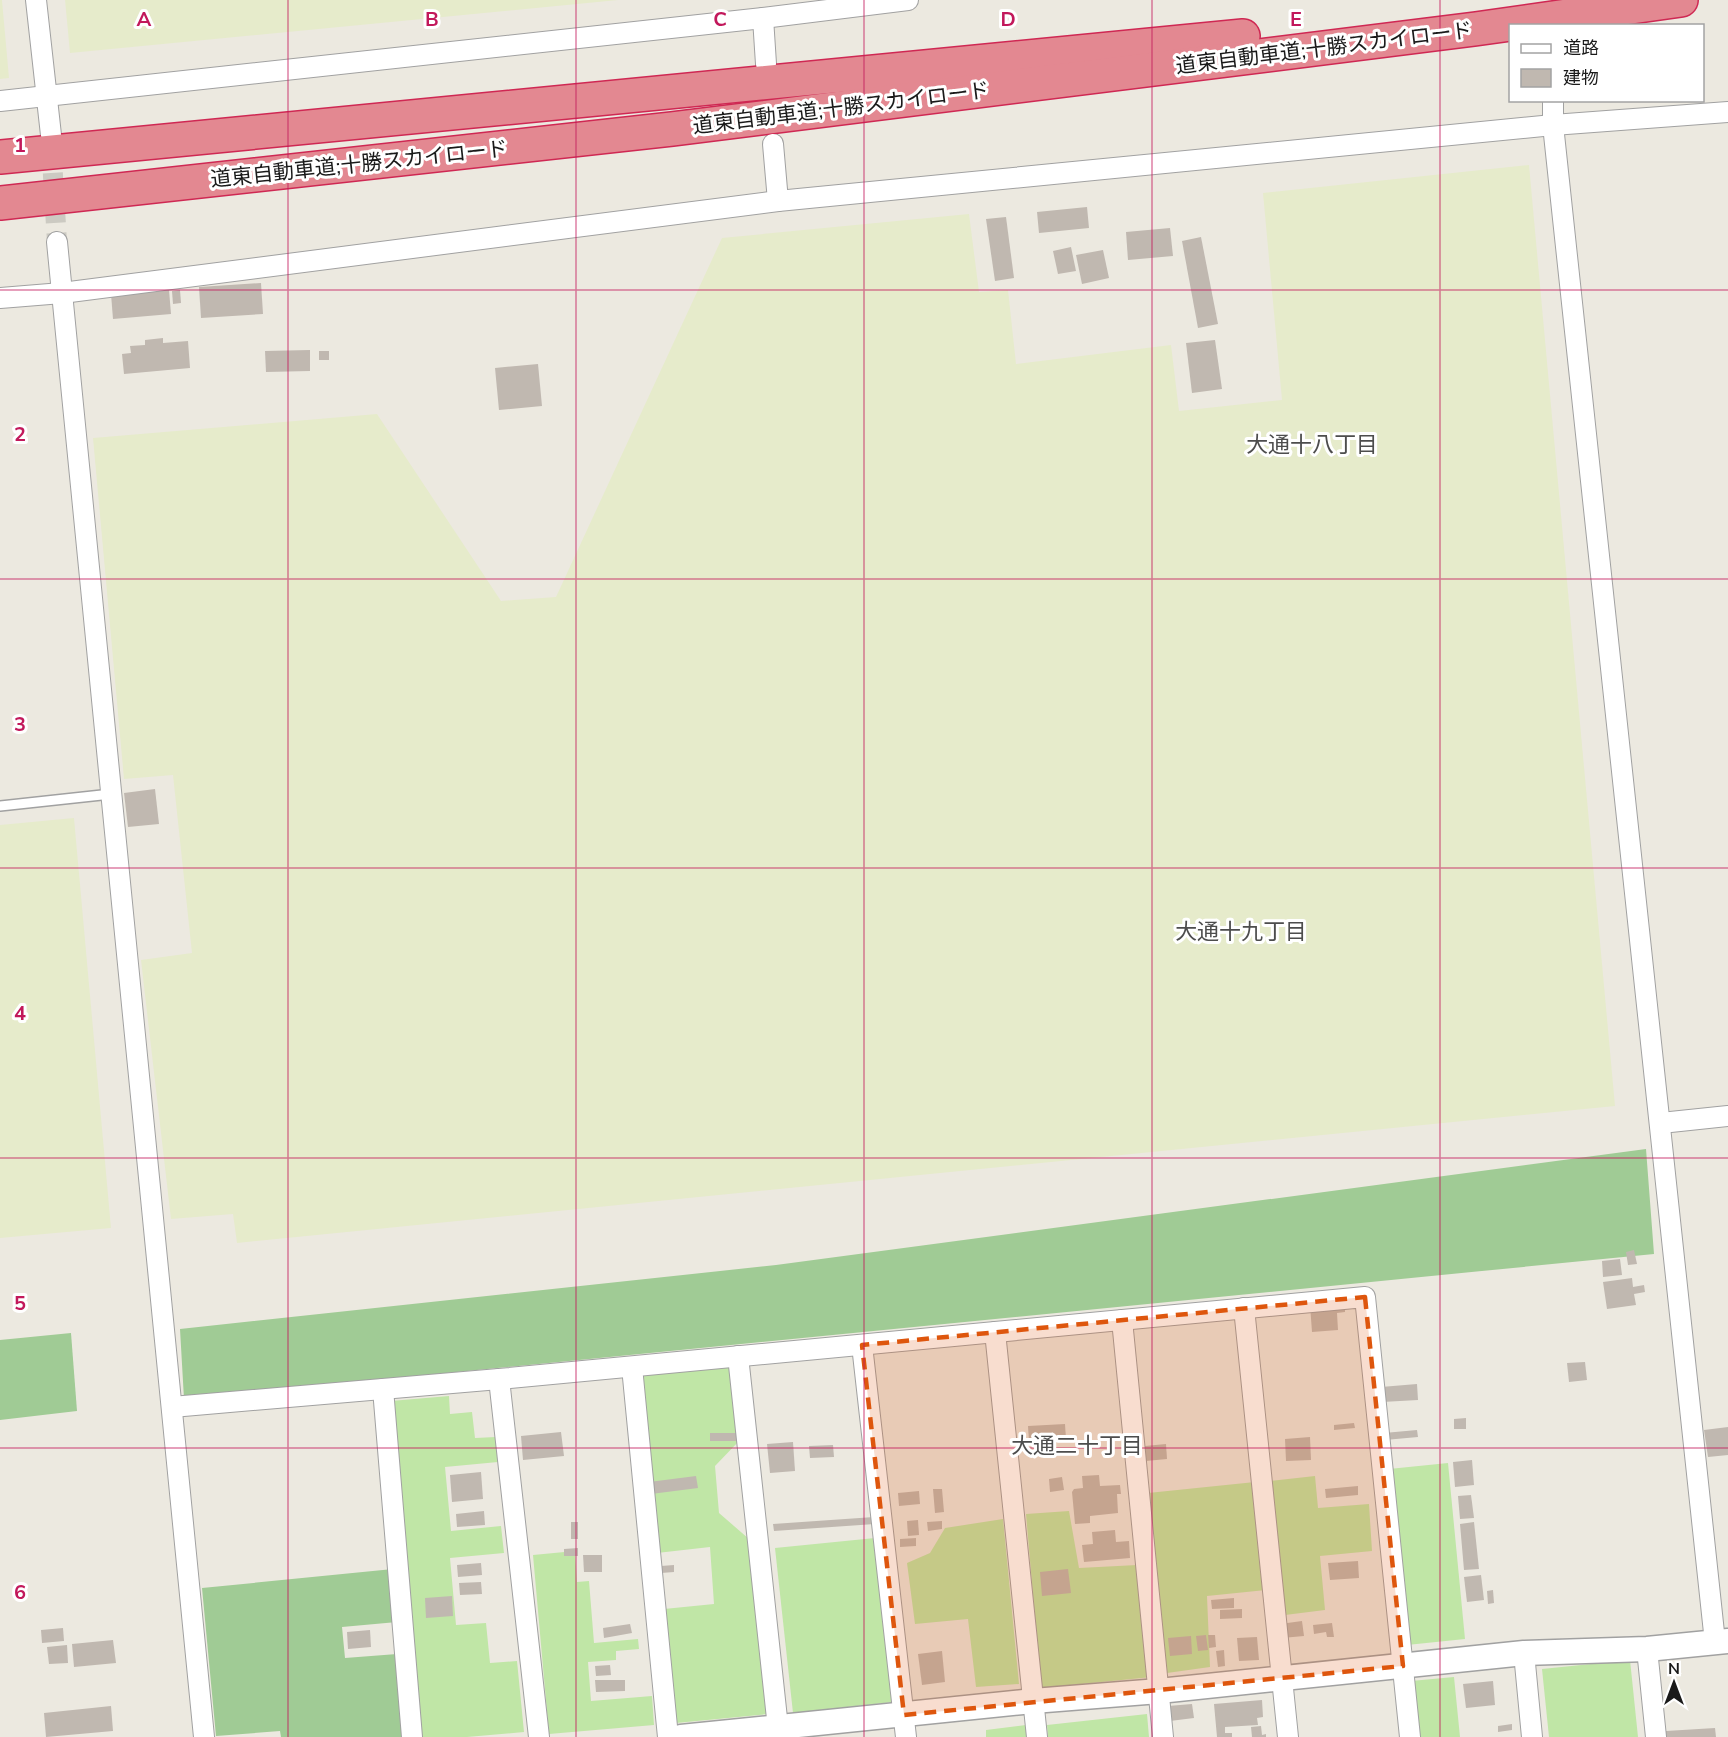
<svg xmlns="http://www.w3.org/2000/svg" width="1728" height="1737" font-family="'Nunito Sans','Noto Sans JP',sans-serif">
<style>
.farmland{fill:#e6ebcb}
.grass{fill:#c0e6a6}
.forest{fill:#a0cb95}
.building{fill:#c0b8b0}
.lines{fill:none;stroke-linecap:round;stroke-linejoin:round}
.minor-tunnel{stroke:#cccac2;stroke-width:20;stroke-dasharray:20 10;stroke-linecap:butt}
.service-casing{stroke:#a1a1a1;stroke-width:12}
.minor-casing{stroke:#a1a1a1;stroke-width:22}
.tertiary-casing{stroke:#a1a1a1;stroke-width:27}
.motorway-casing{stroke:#cf2853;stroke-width:36}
.service{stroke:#fff;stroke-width:9}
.minor{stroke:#fff;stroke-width:20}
.tertiary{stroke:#fff;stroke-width:24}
.motorway{stroke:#e38891;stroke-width:33}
.marked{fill:#de560d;fill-opacity:0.2;stroke:#de560d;stroke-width:4.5;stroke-dasharray:12 8;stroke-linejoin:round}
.grid{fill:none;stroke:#c2185b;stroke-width:1.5;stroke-opacity:0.55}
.labels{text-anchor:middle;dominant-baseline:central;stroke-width:6;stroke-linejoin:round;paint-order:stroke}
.street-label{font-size:21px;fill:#1a1a1a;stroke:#fff}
.neighbourhood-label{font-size:22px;fill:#4d4d4d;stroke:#fff}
.grid-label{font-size:20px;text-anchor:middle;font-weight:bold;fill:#c2185b;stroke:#fff;stroke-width:6;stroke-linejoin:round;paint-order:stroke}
</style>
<rect width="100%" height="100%" fill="#ece9e0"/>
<g class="farmland">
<path d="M0,0H2L9,78L0,79Z"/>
<path d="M65,0H618L70,53Z"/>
<path d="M1529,165L1615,1106L237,1243L233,1214L171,1219L141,960L192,953L173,775L124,779L93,438L377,414L501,601L556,597L722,238L969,214L979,292L1008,290L1016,364L1171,345L1179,411L1282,400L1263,193Z"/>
<path d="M74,818L111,1228L0,1238V825Z"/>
</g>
<g class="grass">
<path d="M734,1366L740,1440L715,1466L719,1513L749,1539L768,1714L676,1723L664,1609L714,1604L710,1547L657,1553L641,1374Z"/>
<path d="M449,1396L450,1414L472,1412L475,1438L496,1437L498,1462L445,1467L451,1531L501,1526L504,1553L450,1558L456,1625L486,1623L490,1663L517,1661L524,1732L467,1737H421L391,1401Z"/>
<path d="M1448,1463L1465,1639L1407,1645L1389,1469Z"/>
<path d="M1315,1476L1318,1508L1369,1504L1372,1551L1320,1556L1325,1610L1285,1615L1269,1481Z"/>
<path d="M1255,1482L1266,1590L1207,1596L1210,1667L1167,1673L1148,1493Z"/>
<path d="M1069,1511L1079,1568L1137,1565L1152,1677L1041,1688L1026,1514Z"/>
<path d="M1003,1519L1019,1684L976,1687L968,1619L915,1624L907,1563L930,1553L945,1528Z"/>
<path d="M875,1538L893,1702L793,1713L775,1548Z"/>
<path d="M575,1551L577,1582L589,1581L594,1643L638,1639L639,1649L616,1651V1660L588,1662L591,1701L652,1696L654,1725L549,1734L533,1555Z"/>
<path d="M1630,1660L1638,1737H1549L1542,1669Z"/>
<path d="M1454,1677L1460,1737H1417L1411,1681Z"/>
<path d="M1147,1714L1149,1737H1048L1047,1725Z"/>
<path d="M1026,1725L1027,1737H986V1730Z"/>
</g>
<g class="forest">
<path d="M1646,1149L1654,1254L184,1399L180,1329L776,1265Z"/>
<path d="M71,1333L77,1411L0,1420V1340Z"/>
<path d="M393,1569L397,1622L342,1627L345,1658L397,1654L404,1737H281L280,1731L216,1736L202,1588Z"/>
</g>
<g class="building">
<path d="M1087,207L1089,228L1039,233L1037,212Z"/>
<path d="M1006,217L1014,278L995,281L986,219Z"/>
<path d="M1170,228L1173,256L1128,260L1126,232Z"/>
<path d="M1201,237L1218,324L1198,328L1182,241Z"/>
<path d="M1071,247L1076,271L1058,274L1053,251Z"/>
<path d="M1103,250L1109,278L1082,284L1076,255Z"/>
<path d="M261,283L263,314L201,318L199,287Z"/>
<path d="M169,290L171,314L113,319L111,294Z"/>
<path d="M180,290L181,303L173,304L172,291Z"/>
<path d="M163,338V343L188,341L190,368L124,374L122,354L131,353L130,346L145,345V340Z"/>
<path d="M1215,340L1222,389L1192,393L1186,343Z"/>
<path d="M310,350V371L266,372L265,351Z"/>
<rect x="319" y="351" width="10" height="9"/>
<path d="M538,364L542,406L499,410L495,368Z"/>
<path d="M155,789L159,824L128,827L124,793Z"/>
<path d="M1634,1250L1637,1264L1628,1265L1626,1252Z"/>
<path d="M1620,1259L1622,1275L1603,1277L1602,1261Z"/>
<path d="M1632,1278L1633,1287L1644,1285L1645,1292L1634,1294L1636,1305L1607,1309L1603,1282Z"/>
<path d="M1345,1303V1312L1337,1313L1338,1330L1312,1332L1310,1305Z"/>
<path d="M1585,1362L1587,1380L1569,1382L1567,1363Z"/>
<path d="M1417,1384L1418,1400L1382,1402L1381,1387Z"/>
<path d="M1466,1418V1429H1454V1419Z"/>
<path d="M1354,1423L1355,1428L1334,1430V1425Z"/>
<path d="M1065,1424L1066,1439L1029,1441L1028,1426Z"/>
<path d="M1728,1427V1455L1708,1457L1704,1430Z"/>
<path d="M1417,1430L1418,1437L1385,1440L1384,1433Z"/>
<path d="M561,1432L564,1456L523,1460L521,1436Z"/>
<rect x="710" y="1433" width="32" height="8"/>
<path d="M1310,1437L1311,1460L1286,1461L1285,1439Z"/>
<path d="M793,1442L795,1471L770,1473L767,1444Z"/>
<path d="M1166,1444L1167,1459L1146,1461L1145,1446Z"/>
<path d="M833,1445L834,1457L810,1458L809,1446Z"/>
<path d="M1472,1460L1474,1485L1455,1487L1453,1462Z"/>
<path d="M481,1472L483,1499L452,1502L450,1475Z"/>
<path d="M1099,1475L1100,1486L1120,1485L1121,1494H1117L1118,1513L1090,1516V1523L1075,1524L1072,1492L1074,1489L1083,1488L1082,1476Z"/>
<path d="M696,1476L698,1488L651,1494L649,1482Z"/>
<path d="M1062,1477L1064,1490L1050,1492L1049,1479Z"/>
<path d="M1358,1486V1495L1326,1498L1325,1489Z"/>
<path d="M933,1489H942L944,1512L935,1513Z"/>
<path d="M919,1491L920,1504L899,1506L898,1493Z"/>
<path d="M1471,1495L1474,1518L1460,1519L1458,1496Z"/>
<path d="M484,1511L485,1525L457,1527L456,1514Z"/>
<path d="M874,1517L875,1524L774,1531L773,1524Z"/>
<path d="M918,1520L919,1535L908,1536L907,1521Z"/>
<path d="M942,1521V1529L928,1531L927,1522Z"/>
<rect x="571" y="1522" width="7" height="17"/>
<path d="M1474,1522L1479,1569L1464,1570L1460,1524Z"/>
<path d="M1115,1530L1116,1542L1129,1541L1130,1558L1084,1562L1082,1545L1093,1544L1092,1532Z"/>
<path d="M916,1538V1546L900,1547V1539Z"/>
<path d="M578,1548V1556H564V1549Z"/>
<path d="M583,1555H602V1572H584Z"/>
<path d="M1358,1561L1359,1578L1330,1580L1328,1563Z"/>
<path d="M481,1563L482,1575L458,1577L457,1565Z"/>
<path d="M674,1565V1572L661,1573V1566Z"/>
<path d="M1068,1569L1071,1593L1042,1596L1040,1572Z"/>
<path d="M1481,1575L1484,1600L1467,1602L1464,1577Z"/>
<path d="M481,1582L482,1594L460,1595L459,1583Z"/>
<path d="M1493,1590L1494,1603L1488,1604L1487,1591Z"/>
<path d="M452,1596L453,1616L426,1618L425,1598Z"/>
<path d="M1234,1598V1608L1212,1609L1211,1600Z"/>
<path d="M1242,1609V1618L1220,1619V1610Z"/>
<path d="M1302,1621L1304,1636L1282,1638L1280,1624Z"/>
<path d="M1332,1623L1334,1637H1327L1326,1632L1314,1634L1313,1625Z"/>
<path d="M630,1624L632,1633L604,1638L603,1628Z"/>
<path d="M63,1628L64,1641L42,1643L41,1630Z"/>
<path d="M370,1630L371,1647L348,1649L347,1632Z"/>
<path d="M1206,1635L1208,1650L1198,1651L1196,1636Z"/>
<path d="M1208,1635H1215L1216,1647L1209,1648Z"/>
<path d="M1191,1636L1192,1654L1170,1656L1168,1638Z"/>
<path d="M1257,1637L1259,1660L1239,1661L1237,1638Z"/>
<path d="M113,1640L116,1663L74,1667L72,1644Z"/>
<path d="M67,1645L68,1663L49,1664L47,1647Z"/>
<path d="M1224,1650L1225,1666L1218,1667L1216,1651Z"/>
<path d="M942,1651L945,1682L922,1685L918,1654Z"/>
<path d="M610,1665L611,1675L596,1676L595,1666Z"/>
<path d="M595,1680H625V1691L596,1692Z"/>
<path d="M1493,1681L1495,1705L1466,1708L1463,1684Z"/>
<path d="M1262,1700L1263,1717L1257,1718L1258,1725L1225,1727V1733H1232V1737H1217L1214,1704Z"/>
<path d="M1192,1704L1194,1718L1170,1721L1168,1706Z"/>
<path d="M111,1706L113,1731L46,1737L44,1713Z"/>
<path d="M1512,1724V1730L1498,1732V1726Z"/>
<path d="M1261,1726L1262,1735L1266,1734V1737H1252L1251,1727Z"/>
<path d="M1715,1728L1716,1737H1666V1731Z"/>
</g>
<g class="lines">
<path class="minor-tunnel" d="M51,143L57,242"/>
<defs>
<path id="service" d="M0,806L111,794"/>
<g id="minor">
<path d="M36,0L51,135"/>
<path d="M763,18L766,64"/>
<path d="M1553,100V125L1715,1642"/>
<path d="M0,101L763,18L908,0"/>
<path d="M773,144L778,201"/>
<path d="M57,242L204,1737"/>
<path d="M0,298L62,293L778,201L1553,125L1728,112"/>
<path d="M1661,1123L1728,1116"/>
<path d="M1244,1308L1288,1737"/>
<path d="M1122,1320L1163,1737"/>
<path d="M995,1332L1037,1737"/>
<path d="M862,1345L906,1737"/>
<path d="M738,1356L779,1737"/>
<path d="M632,1367L668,1737"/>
<path d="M499,1379L539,1737"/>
<path d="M383,1389L412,1737"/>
<path d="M172,1407L499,1379L1365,1297L1410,1737"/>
<path d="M1647,1649L1656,1737"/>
<path d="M1524,1653L1532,1737"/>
</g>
<path id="tertiary" d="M681,1737L1033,1701L1159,1691L1524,1653L1647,1649L1728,1641"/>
<g id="motorway">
<path d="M0,157L1243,36"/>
<path d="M0,203L672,129L1475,29L1681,0"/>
</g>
</defs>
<use href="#service" class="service-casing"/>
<use href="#minor" class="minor-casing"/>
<use href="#tertiary" class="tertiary-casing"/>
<use href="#motorway" class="motorway-casing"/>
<use href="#service" class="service"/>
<use href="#minor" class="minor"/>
<use href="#tertiary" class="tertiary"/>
<use href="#motorway" class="motorway"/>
</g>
<path class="marked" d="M1365,1297L1403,1666L904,1715L862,1345Z"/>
<path class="grid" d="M288,0V1737M576,0V1737M864,0V1737M1152,0V1737M1440,0V1737M0,290H1728M0,579H1728M0,868H1728M0,1158H1728M0,1448H1728"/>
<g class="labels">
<g class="street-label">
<text transform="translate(1324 48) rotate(-7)">道東自動車道;十勝スカイロード</text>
<text transform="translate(841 108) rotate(-7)">道東自動車道;十勝スカイロード</text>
<text transform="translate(359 164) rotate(-6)">道東自動車道;十勝スカイロード</text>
</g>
<g class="neighbourhood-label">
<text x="1312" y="445">大通十八丁目</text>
<text x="1241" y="932">大通十九丁目</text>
<text x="1077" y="1446">大通二十丁目</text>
</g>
</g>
<g class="grid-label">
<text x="144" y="26">A</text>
<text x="432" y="26">B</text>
<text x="720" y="26">C</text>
<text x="1008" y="26">D</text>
<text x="1296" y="26">E</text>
<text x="20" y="152">1</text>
<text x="20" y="441">2</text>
<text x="20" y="731">3</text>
<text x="20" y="1020">4</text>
<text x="20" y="1310">5</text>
<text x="20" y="1599">6</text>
</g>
<rect x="1509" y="24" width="195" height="78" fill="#ffffff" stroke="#a3a3a3" stroke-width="1.5"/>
<rect x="1521" y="44" width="30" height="9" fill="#ffffff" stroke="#a3a3a3" stroke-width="1.5"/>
<text x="1563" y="54" font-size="18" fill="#1a1a1a">道路</text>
<rect x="1521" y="69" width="30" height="18" fill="#c0b8b0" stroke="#a3a3a3" stroke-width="1.5"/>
<text x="1563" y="84" font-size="18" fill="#1a1a1a">建物</text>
<g transform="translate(1674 1683)" stroke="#ffffff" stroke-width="4.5" paint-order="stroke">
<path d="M0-4.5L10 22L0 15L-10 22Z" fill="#1a1a1a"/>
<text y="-9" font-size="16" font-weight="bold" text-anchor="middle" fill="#1a1a1a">N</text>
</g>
</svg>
